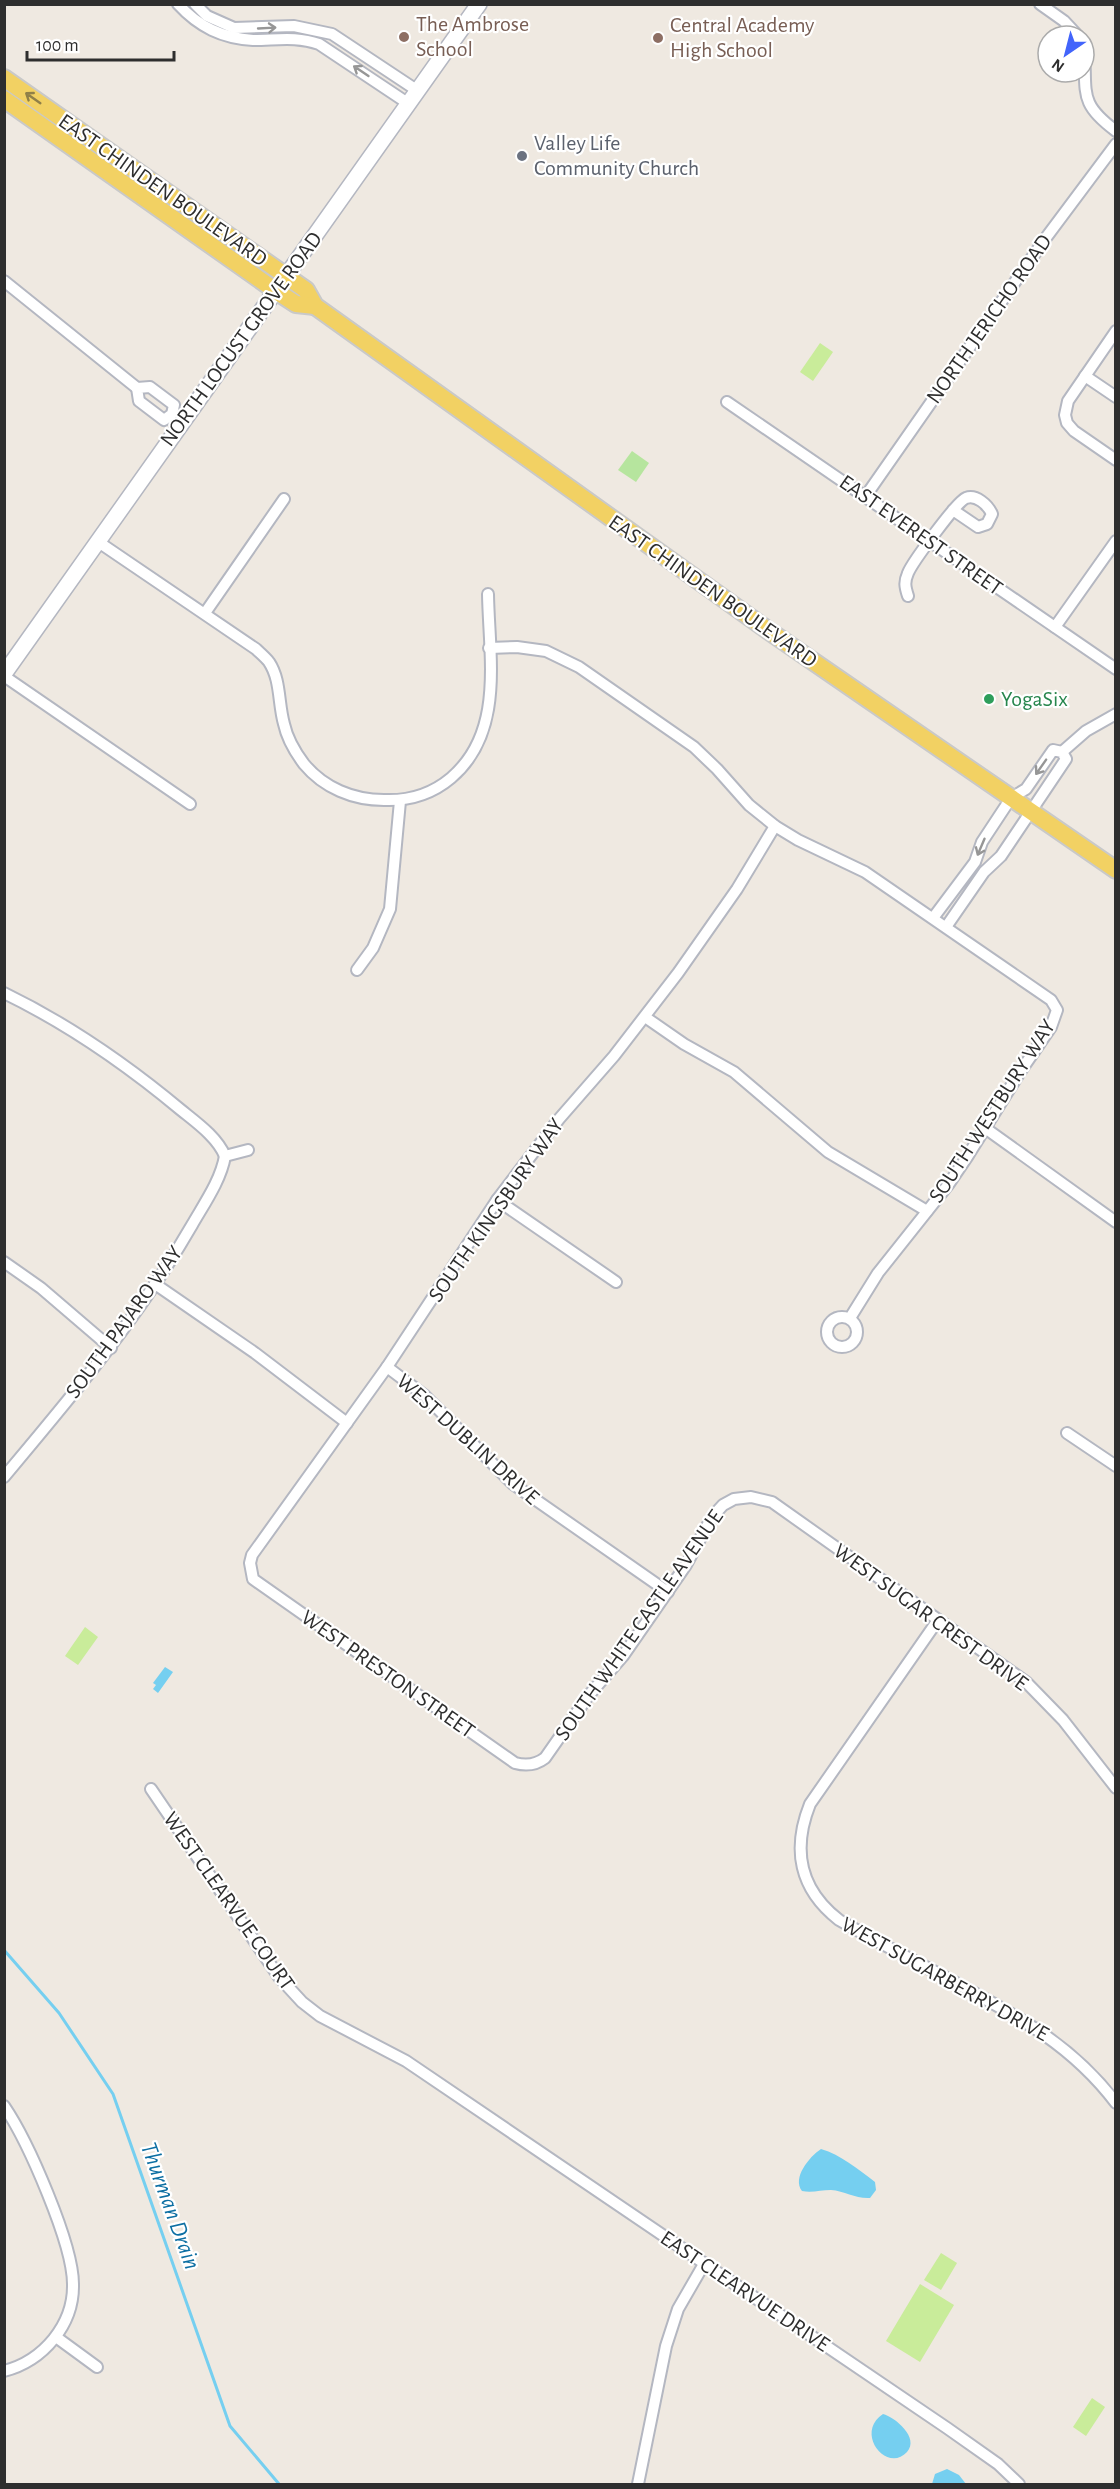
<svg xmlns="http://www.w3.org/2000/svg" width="1120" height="2489" font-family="'Alegreya Sans',sans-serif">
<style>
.green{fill:#b6e59e}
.pitch{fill:#c9ec9a}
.water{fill:#75cff0}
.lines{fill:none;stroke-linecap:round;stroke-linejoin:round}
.stream{stroke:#75cff0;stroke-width:3}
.street-casing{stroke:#b4b7c1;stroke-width:14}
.secondary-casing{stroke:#b4b7c1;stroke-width:18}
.primary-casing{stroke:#c9c9c9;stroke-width:20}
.street{stroke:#fff;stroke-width:10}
.secondary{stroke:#fff;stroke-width:15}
.primary{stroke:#f2d163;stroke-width:16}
.oneway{stroke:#969696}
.oneway2{stroke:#908048}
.education-dot{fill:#8d6e63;stroke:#fff;stroke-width:2}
.worship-dot{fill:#6b7280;stroke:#fff;stroke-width:2}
.leisure-dot{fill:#2e9e5b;stroke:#fff;stroke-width:2}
.labels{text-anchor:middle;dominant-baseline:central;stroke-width:4.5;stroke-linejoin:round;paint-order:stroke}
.education-label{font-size:22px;fill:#785e54;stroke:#fff;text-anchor:start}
.worship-label{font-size:22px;fill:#5b616d;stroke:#fff;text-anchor:start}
.street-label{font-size:22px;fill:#2e2e2e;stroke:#fff}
.leisure-label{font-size:22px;fill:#27864d;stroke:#fff;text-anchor:start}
.water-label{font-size:24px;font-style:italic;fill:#0d6fa3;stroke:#fff}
</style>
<rect width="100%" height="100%" fill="#efe9e1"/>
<path class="green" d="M632,451L649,463L636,482L618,470Z"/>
<g class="pitch">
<path d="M820,343L833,352L813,381L800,372Z"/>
<path d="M85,1627L98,1637L78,1665L65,1656Z"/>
<path d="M941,2253L957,2263L941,2290L924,2280Z"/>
<path d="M920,2284L954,2305L920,2362L886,2341Z"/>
<path d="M1092,2398L1105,2407L1086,2436L1073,2427Z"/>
</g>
<g class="water">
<path d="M165,1667L173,1672L158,1693L153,1689L156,1685L153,1683Z"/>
<path d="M821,2149C841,2155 858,2169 875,2182L876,2190L870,2198C856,2199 845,2191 831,2190C821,2190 812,2193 802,2191C792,2178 809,2157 821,2149Z"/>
<path d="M883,2414C895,2417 920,2438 907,2452C887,2474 854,2433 883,2414Z"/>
<path d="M947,2469L959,2475L966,2484H932L935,2474Z"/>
</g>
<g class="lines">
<path class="stream" d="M4,1950L59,2013L113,2094L230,2426L279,2484"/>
<defs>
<g id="street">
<path d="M178,4C199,27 222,38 253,40C277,40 296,36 319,44L409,104"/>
<path d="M195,4L207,16L234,28L294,26L332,34L418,91"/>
<path d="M1040,4L1064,21L1078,36"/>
<path d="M1084,51C1087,93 1078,103 1116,131"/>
<path d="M4,281L137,388"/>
<path d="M1116,331L1068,401L1065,415L1067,423L1074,431L1116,460"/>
<path d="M1085,376L1116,397"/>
<path d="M150,387L174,405L172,414L164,420L139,401L137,388Z"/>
<path d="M727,402L1116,669"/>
<path d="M865,497L1045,239L1116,144"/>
<path d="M97,541L256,649C260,653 265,657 269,662C281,680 278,703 284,724C287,738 295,752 304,764C324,788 353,800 384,800C409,801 432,794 451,778C505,732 489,657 488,594"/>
<path d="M908,596C905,587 904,582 908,573C912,563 957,501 966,498C976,494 988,505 992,514L987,524L978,527L953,510"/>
<path d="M205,613L284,499"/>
<path d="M1055,627L1116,541"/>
<path d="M489,648L517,647L546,651L579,667L694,747L717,769L749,805L775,826L798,840L865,872L1051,1000L1057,1010L1051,1027L1020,1072L967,1157L948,1185L878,1273L850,1318"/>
<path d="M4,676L190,804"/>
<path d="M1062,752L1086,731L1116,714"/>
<path d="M775,826L737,889L678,973L614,1056L559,1119L497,1200L387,1367L252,1555L250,1563L253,1579L515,1763C526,1766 536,1765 545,1758L589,1695L623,1656L686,1565L712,1517L723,1505L734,1499L751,1497L772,1502L1026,1682L1063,1720L1116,1788"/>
<path d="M933,918L975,862L982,842L1011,798L1026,789L1053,750L1062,752L1066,759L1001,856L984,872L946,927"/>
<path d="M357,970L373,948L390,909L400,801"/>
<path d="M4,993C68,1024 127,1065 181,1110C197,1123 217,1137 225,1156L248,1150"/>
<path d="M645,1017L684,1044L734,1072L828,1152L927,1211"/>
<path d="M985,1128L1116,1222"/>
<path d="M497,1200L616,1282"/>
<path d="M4,1262L41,1288L111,1348"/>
<path d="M155,1284L255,1353L347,1423"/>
<circle cx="842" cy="1332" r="15"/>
<path d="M387,1367L424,1395L513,1484L668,1592"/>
<path d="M1067,1433L1116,1466"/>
<path d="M4,1477C72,1396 139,1317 192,1225C204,1204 221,1180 225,1156"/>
<path d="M938,1620L810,1804C792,1849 799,1889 839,1920C877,1942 917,1962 956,1983C1019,2017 1072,2045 1116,2103"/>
<path d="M151,1789L279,1977L302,2002L320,2016L406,2061L947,2428L998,2464L1019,2484"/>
<path d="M4,2106C28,2141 73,2244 73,2284C74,2325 43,2361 4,2371"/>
<path d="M56,2337L97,2367"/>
<path d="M638,2484L666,2346L678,2309L704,2264"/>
</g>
<path id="secondary" d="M4,674C161,450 322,228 479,4"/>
<g id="primary">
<path d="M4,78L306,290L315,306L769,631L1116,870"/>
<path d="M4,99L276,291L296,304L315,306"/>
</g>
</defs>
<use href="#street" class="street-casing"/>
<use href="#secondary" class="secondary-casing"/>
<use href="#primary" class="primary-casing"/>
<use href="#street" class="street"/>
<use href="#secondary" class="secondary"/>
<use href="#primary" class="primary"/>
</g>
<defs><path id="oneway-shaft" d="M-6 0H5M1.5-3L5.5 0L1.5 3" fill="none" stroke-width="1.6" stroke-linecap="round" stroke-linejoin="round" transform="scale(1.5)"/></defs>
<g class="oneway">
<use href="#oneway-shaft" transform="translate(267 28) rotate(-3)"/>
<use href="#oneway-shaft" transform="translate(361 71) rotate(-146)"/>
<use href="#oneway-shaft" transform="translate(1041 767) rotate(125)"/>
<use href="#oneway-shaft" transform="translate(981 847) rotate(113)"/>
</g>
<use class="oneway2" href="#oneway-shaft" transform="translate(33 98) rotate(-145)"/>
<g class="education-dot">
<circle cx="404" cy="37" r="6"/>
<circle cx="658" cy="38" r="6"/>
</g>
<circle class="worship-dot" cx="522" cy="156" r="6"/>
<circle class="leisure-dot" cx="989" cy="699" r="6"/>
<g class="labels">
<g class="education-label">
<text x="416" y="24">The Ambrose<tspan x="416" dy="25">School</tspan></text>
<text x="670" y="25">Central Academy<tspan x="670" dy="25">High School</tspan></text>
</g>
<g class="worship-label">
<text x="534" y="143">Valley Life<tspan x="534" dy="25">Community Church</tspan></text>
</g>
<g class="street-label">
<text transform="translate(163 190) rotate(35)">EAST CHINDEN BOULEVARD</text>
<text transform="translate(989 319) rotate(-55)">NORTH JERICHO ROAD</text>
<text transform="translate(241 339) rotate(-54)">NORTH LOCUST GROVE ROAD</text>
<text transform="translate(921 535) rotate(35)">EAST EVEREST STREET</text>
<text transform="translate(713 591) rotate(35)">EAST CHINDEN BOULEVARD</text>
<text transform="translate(992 1111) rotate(-57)">SOUTH WESTBURY WAY</text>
<text transform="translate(496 1210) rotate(-55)">SOUTH KINGSBURY WAY</text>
<text transform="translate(124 1322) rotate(-54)">SOUTH PAJARO WAY</text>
<text transform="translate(468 1439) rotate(42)">WEST DUBLIN DRIVE</text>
<text transform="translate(931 1617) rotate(36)">WEST SUGAR CREST DRIVE</text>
<text transform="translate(639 1625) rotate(-55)">SOUTH WHITE CASTLE AVENUE</text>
<text transform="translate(388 1674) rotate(35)">WEST PRESTON STREET</text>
<text transform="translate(229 1901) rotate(55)">WEST CLEARVUE COURT</text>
<text transform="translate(945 1979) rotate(29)">WEST SUGARBERRY DRIVE</text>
<text transform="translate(745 2291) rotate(34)">EAST CLEARVUE DRIVE</text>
</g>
<g class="leisure-label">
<text x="1001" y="699">YogaSix</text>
</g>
<g class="water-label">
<text transform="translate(170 2206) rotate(70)">Thurman Drain</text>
</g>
</g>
<rect width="1120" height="2489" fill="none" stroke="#2e2e2e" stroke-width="12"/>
<g transform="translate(1066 54) rotate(215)"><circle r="28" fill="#ffffff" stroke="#ababab" stroke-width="1.5"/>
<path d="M0-4.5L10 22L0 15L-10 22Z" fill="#4264fb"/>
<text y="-9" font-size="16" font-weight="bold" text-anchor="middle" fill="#2e2e2e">N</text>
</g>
<path d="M27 51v9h147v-9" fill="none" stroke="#2e2e2e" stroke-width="3"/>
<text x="36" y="51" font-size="18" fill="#2e2e2e" stroke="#ffffff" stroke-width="4.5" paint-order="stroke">100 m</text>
</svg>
